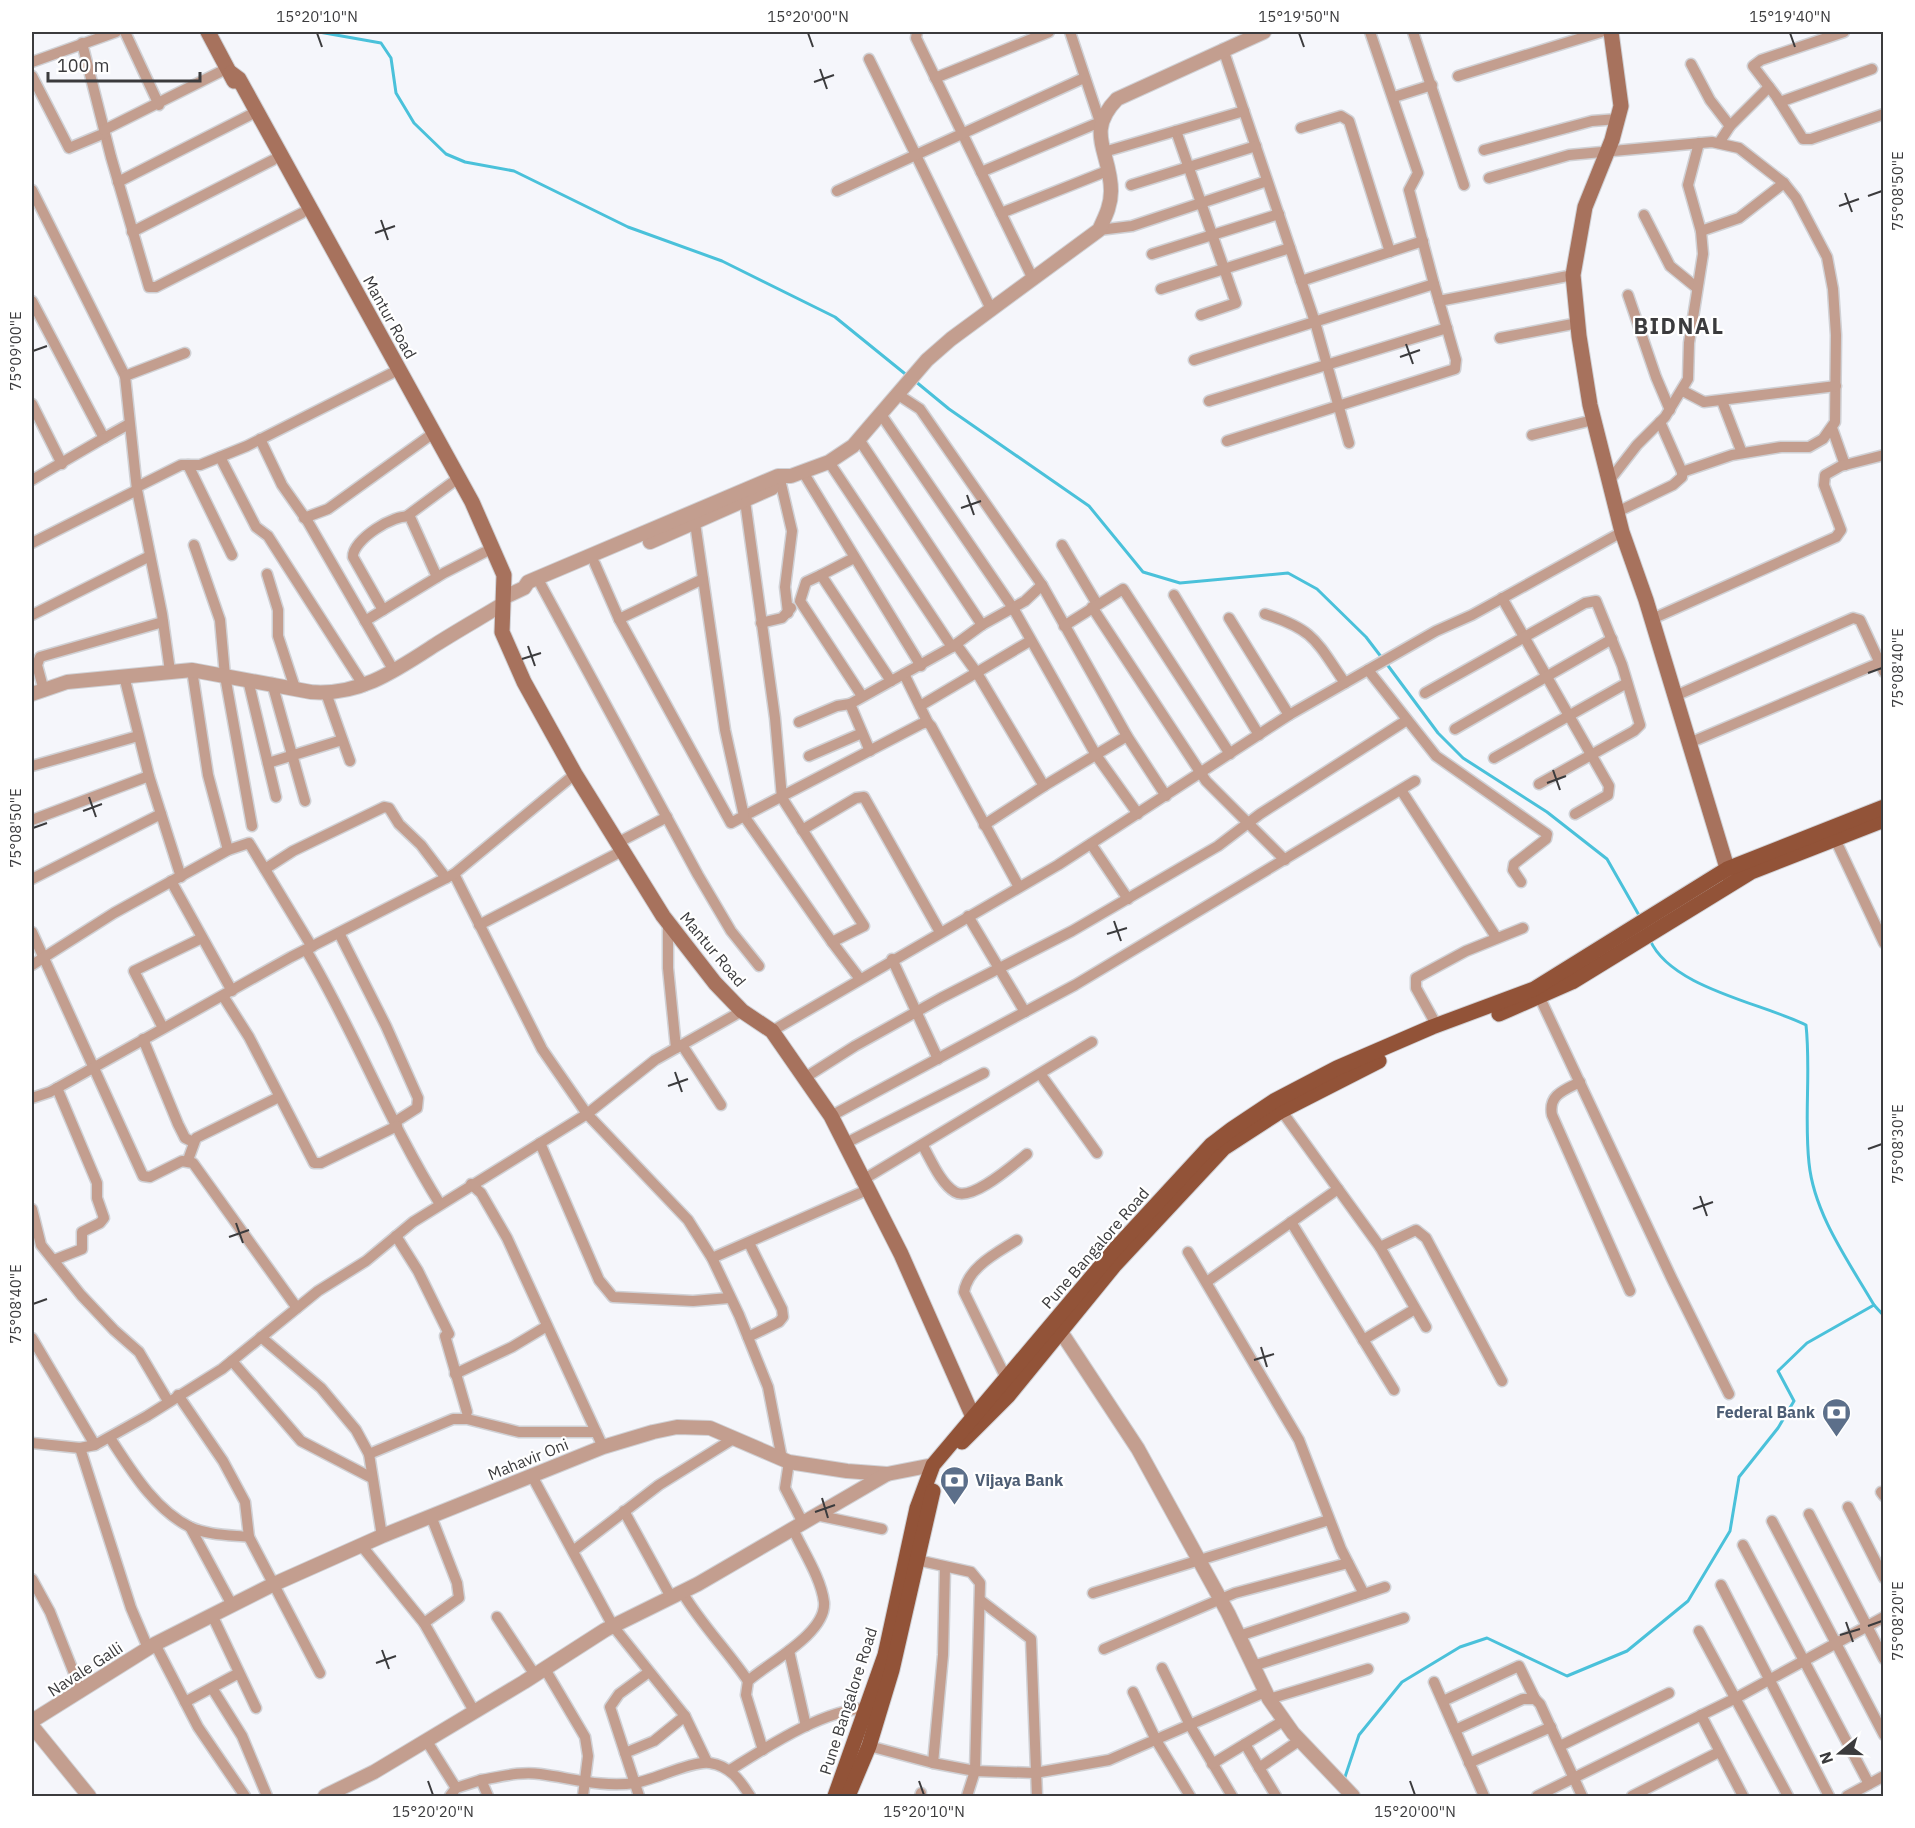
<svg xmlns="http://www.w3.org/2000/svg" width="1915" height="1828" font-family="'IBM Plex Sans',sans-serif">
<style>
.lines{fill:none;stroke-linecap:round;stroke-linejoin:round}
.stream{stroke:#4ac1da;stroke-width:3}
.minor-casing{stroke:#d0d1d5;stroke-width:13}
.tertiary-casing{stroke:#d0d1d5;stroke-width:16}
.secondary-casing{stroke:#d0d1d5;stroke-width:17}
.primary-casing{stroke:#d0d1d5;stroke-width:17}
.minor{stroke:#c39e8f;stroke-width:10}
.tertiary{stroke:#c39e8f;stroke-width:14}
.secondary{stroke:#a7725d;stroke-width:15}
.primary{stroke:#925338;stroke-width:15}
.ticks{fill:none;stroke:#3b3b3d;stroke-width:2}
.labels{text-anchor:middle;dominant-baseline:central;stroke-width:4.5;stroke-linejoin:round;paint-order:stroke}
.street-label{font-size:16px;fill:#3b3b3d;stroke:#fff}
.service-label{font-size:16px;font-weight:bold;fill:#4e5e75;stroke:#fff;text-anchor:end}
.district-label{font-size:22px;font-weight:bold;letter-spacing:1.5px;fill:#3b3b3d;stroke:#fff}
.neatline{fill:none;stroke:#3b3b3d;stroke-width:2}
.ticks-label{font-size:15px;text-anchor:middle;fill:#3b3b3d}
</style>
<rect width="100%" height="100%" fill="#f5f6fb"/>
<g class="lines">
<g class="stream">
<path d="M319,32L381,43L391,58L396,93L414,123L446,154L465,162L514,171L628,227L722,261L835,317L909,377"/>
<path d="M915,381L949,409L1089,506L1143,572L1180,583L1288,573L1317,589L1366,637L1382,658"/>
<path d="M1386,663L1438,733L1463,758L1547,812L1607,859L1640,917"/>
<path d="M1650,940C1671,988 1762,1003 1806,1025C1811,1071 1804,1117 1809,1163C1814,1214 1849,1262 1874,1305"/>
<path d="M1344,1780L1359,1735L1402,1682L1460,1647L1487,1638L1567,1676L1627,1651L1688,1601L1730,1531L1739,1477L1778,1428L1794,1401L1778,1371L1807,1343L1874,1305L1884,1316"/>
</g>
<defs>
<g id="minor">
<path d="M125,32L159,105"/>
<path d="M917,32L916,38L1033,279"/>
<path d="M1370,32L1418,173L1409,190L1434,284"/>
<path d="M1413,32L1464,185"/>
<path d="M1844,32L1761,60L1753,66L1776,96L1803,139H1811L1884,114"/>
<path d="M82,43L111,157L149,287H156L302,213"/>
<path d="M1223,49L1315,322L1349,443"/>
<path d="M869,59L991,309"/>
<path d="M32,62L116,32"/>
<path d="M1691,64L1710,100L1730,126"/>
<path d="M32,76L69,148L105,133"/>
<path d="M1458,76L1601,32"/>
<path d="M935,78L1049,32"/>
<path d="M1394,97L1432,85"/>
<path d="M1780,102L1872,69"/>
<path d="M1301,128L1341,116L1349,121L1390,252"/>
<path d="M104,130L228,68"/>
<path d="M1176,131L1236,303L1201,315"/>
<path d="M1719,143L1730,126L1769,87"/>
<path d="M1484,150L1592,121L1618,119"/>
<path d="M1104,152L1244,111"/>
<path d="M981,172L1100,122L1070,32"/>
<path d="M1489,178L1569,155L1712,142L1739,148L1784,183L1796,198L1827,257L1833,289L1836,335L1835,422L1823,439L1809,447H1781L1732,455L1682,472"/>
<path d="M118,182L250,115"/>
<path d="M1131,185L1256,146"/>
<path d="M32,190L125,376"/>
<path d="M837,191L1084,78"/>
<path d="M1001,213L1107,171"/>
<path d="M1644,215L1670,266L1697,288"/>
<path d="M1099,230L1132,226L1267,181"/>
<path d="M1701,231L1739,218L1784,183"/>
<path d="M132,232L273,160"/>
<path d="M1152,254L1279,214"/>
<path d="M1301,281L1423,241"/>
<path d="M1161,289L1290,248"/>
<path d="M1628,295L1656,377L1670,410"/>
<path d="M32,301L104,438L129,424"/>
<path d="M1500,338L1578,323"/>
<path d="M1194,360L1434,284L1439,301L1573,275"/>
<path d="M1683,391L1704,402L1836,386"/>
<path d="M897,394L920,409L1042,585L1127,736L1166,796"/>
<path d="M1209,401L1447,328"/>
<path d="M1722,401L1742,453"/>
<path d="M32,404L62,464"/>
<path d="M880,413L1013,608L1096,755L1138,814"/>
<path d="M1832,428L1845,465"/>
<path d="M1532,435L1593,420"/>
<path d="M260,439L282,485L308,522L394,671"/>
<path d="M860,441L982,625"/>
<path d="M1227,441L1455,369L1456,360L1439,301"/>
<path d="M220,457L256,527L268,536L364,686"/>
<path d="M829,462L952,647"/>
<path d="M188,465L232,555"/>
<path d="M803,472L921,666"/>
<path d="M32,480L104,438"/>
<path d="M1609,481L1637,445L1665,417L1688,379L1689,343L1703,254L1701,231L1688,185L1699,143"/>
<path d="M781,484L792,531L785,587L788,613"/>
<path d="M137,487L181,465H200L247,446L392,373"/>
<path d="M745,501L775,718L782,798L864,926L832,942L744,816L921,724L927,722L931,726L1019,887"/>
<path d="M1617,512L1673,485L1682,477V472L1660,422"/>
<path d="M407,516L453,482"/>
<path d="M304,518L328,509L428,437"/>
<path d="M32,543L137,490"/>
<path d="M194,545L220,620L225,676L252,826"/>
<path d="M1062,545L1097,604"/>
<path d="M595,564L619,619L731,823L744,816L725,730L695,523"/>
<path d="M267,574L278,610V636L295,688"/>
<path d="M821,575L854,558"/>
<path d="M541,585L698,875L731,931L759,966"/>
<path d="M1174,595L1259,735"/>
<path d="M1502,598L1609,786L1608,795L1575,814"/>
<path d="M1092,607L1206,781L1285,860"/>
<path d="M383,610L353,557C352,540 395,513 410,517L437,577"/>
<path d="M1265,614C1315,630 1316,641 1345,683"/>
<path d="M32,615L150,556"/>
<path d="M1229,618L1289,715"/>
<path d="M619,619L703,579"/>
<path d="M1652,619L1836,537L1841,530L1824,485L1825,475L1841,466L1884,455"/>
<path d="M365,621L444,573L485,552"/>
<path d="M761,623L782,618L791,608"/>
<path d="M1064,626L1123,589L1230,754"/>
<path d="M956,644L977,673L1044,786L984,825"/>
<path d="M192,670L208,775L228,850"/>
<path d="M1368,670L1436,756L1547,834L1546,839L1514,864L1513,870L1521,882"/>
<path d="M170,671L162,614L137,490L125,376L185,353"/>
<path d="M904,674L928,723"/>
<path d="M124,676L149,776L181,877"/>
<path d="M248,680L276,797"/>
<path d="M272,683L305,801"/>
<path d="M44,691L37,665L40,657L163,622"/>
<path d="M326,693L350,761"/>
<path d="M1425,693L1585,603L1596,601L1622,665L1640,725L1634,731L1539,784"/>
<path d="M862,696L800,601L806,582L821,575L891,681"/>
<path d="M1675,696L1853,618L1860,620L1884,672"/>
<path d="M920,706L1030,641"/>
<path d="M799,722L837,706L850,704"/>
<path d="M1455,729L1612,639"/>
<path d="M1689,743L1879,663"/>
<path d="M870,751L850,704L952,647L982,625L1025,601L1042,585"/>
<path d="M809,756L862,733"/>
<path d="M1494,758L1627,683"/>
<path d="M268,763L342,740"/>
<path d="M32,766L138,736"/>
<path d="M1044,786L1127,736"/>
<path d="M1401,790L1496,937"/>
<path d="M32,820L149,776"/>
<path d="M802,830L856,798L864,797L940,932"/>
<path d="M1835,839L1884,943"/>
<path d="M619,842L667,817"/>
<path d="M1091,844L1128,899"/>
<path d="M265,869L293,851L384,807L389,808L399,824L421,845L446,878"/>
<path d="M454,874L542,1049L587,1114L688,1220L712,1258L739,1315L768,1387L782,1459"/>
<path d="M32,879L161,814"/>
<path d="M171,881L232,991"/>
<path d="M968,916L1025,1012"/>
<path d="M668,922V968L676,1048"/>
<path d="M479,925L624,850"/>
<path d="M32,932L143,1176L150,1177L182,1161L193,1163L297,1308"/>
<path d="M339,933L386,1026L418,1098L417,1108L395,1122"/>
<path d="M832,942L860,979"/>
<path d="M306,950C355,1032 389,1123 440,1204"/>
<path d="M892,959L938,1059"/>
<path d="M32,965L114,913L228,850L249,843L312,947"/>
<path d="M223,996L249,1037L314,1163H321L397,1126"/>
<path d="M1540,998L1672,1279L1729,1394"/>
<path d="M1437,1026L1416,988V978L1466,951L1523,928"/>
<path d="M163,1028L134,971L202,938"/>
<path d="M772,1031L1058,865L1289,715L1436,631L1472,615L1622,532"/>
<path d="M143,1039L178,1124L185,1138L193,1142"/>
<path d="M682,1045L721,1105"/>
<path d="M1041,1075L1097,1153"/>
<path d="M806,1077L855,1046L941,998L1072,931L1218,846L1260,814L1407,720"/>
<path d="M1580,1082C1564,1090 1548,1095 1552,1115L1630,1291"/>
<path d="M32,1098L50,1092L291,957L454,874L575,774"/>
<path d="M1278,1106L1380,1247L1426,1327"/>
<path d="M831,1116L1075,985L1415,781"/>
<path d="M540,1143L599,1280L613,1297L693,1301L729,1298"/>
<path d="M844,1144L984,1073"/>
<path d="M923,1146C931,1160 941,1184 955,1192C972,1202 1013,1165 1027,1154"/>
<path d="M188,1160L196,1138L279,1097"/>
<path d="M861,1181L1092,1042"/>
<path d="M471,1184L481,1193L507,1238L603,1447"/>
<path d="M32,1209L41,1245L81,1295L114,1330L139,1352L168,1401"/>
<path d="M1291,1222L1394,1390"/>
<path d="M396,1236L418,1271L449,1334"/>
<path d="M1380,1247L1416,1230L1426,1238L1502,1381"/>
<path d="M1188,1252L1299,1440L1341,1549L1364,1594"/>
<path d="M712,1258L867,1190"/>
<path d="M54,1260L82,1249V1232L100,1223L104,1218L97,1198V1183L57,1088"/>
<path d="M1208,1281L1338,1189"/>
<path d="M445,1336L467,1412"/>
<path d="M261,1337L321,1388L356,1430L369,1454L382,1536"/>
<path d="M748,1337L779,1322L783,1317L782,1309L749,1243"/>
<path d="M32,1338L95,1445"/>
<path d="M1363,1340L1415,1309"/>
<path d="M232,1361L301,1441L372,1478"/>
<path d="M455,1374L512,1347L547,1326"/>
<path d="M1006,1378L964,1292C968,1267 997,1253 1017,1240"/>
<path d="M178,1395L223,1461L245,1502L249,1537L320,1673"/>
<path d="M110,1438C131,1470 154,1509 190,1527C207,1535 230,1535 249,1537"/>
<path d="M32,1443L80,1448L95,1445L147,1416L222,1369L318,1291L366,1261L413,1222L587,1114L655,1060L742,1011"/>
<path d="M80,1448L131,1608L148,1648"/>
<path d="M369,1454L453,1419H467L519,1432H596"/>
<path d="M789,1462L785,1488L803,1523"/>
<path d="M532,1476L613,1626L685,1716L707,1762"/>
<path d="M1881,1492L1884,1496"/>
<path d="M1848,1507L1884,1578"/>
<path d="M624,1511L671,1597"/>
<path d="M1809,1514L1884,1659"/>
<path d="M816,1515L882,1529"/>
<path d="M1772,1521L1884,1735"/>
<path d="M190,1527L232,1605"/>
<path d="M361,1545L424,1623L474,1711"/>
<path d="M1743,1545L1869,1784"/>
<path d="M573,1551L659,1485L733,1439"/>
<path d="M917,1560L971,1572L980,1583L975,1771L967,1796"/>
<path d="M32,1579L50,1612L81,1691"/>
<path d="M1721,1585L1829,1796"/>
<path d="M682,1592C701,1624 727,1650 748,1681"/>
<path d="M1093,1593L1329,1520"/>
<path d="M980,1600L1031,1639L1037,1796"/>
<path d="M212,1615L256,1708"/>
<path d="M497,1617L535,1675"/>
<path d="M424,1623L459,1598L457,1583L431,1516"/>
<path d="M1699,1631L1788,1796"/>
<path d="M1239,1636L1385,1587"/>
<path d="M155,1644L198,1727L245,1796"/>
<path d="M1104,1649L1235,1593L1348,1563"/>
<path d="M789,1651L806,1726"/>
<path d="M1253,1666L1404,1618"/>
<path d="M1162,1668L1191,1727L1232,1796"/>
<path d="M545,1669L585,1737L588,1756L583,1796"/>
<path d="M1434,1682L1484,1796"/>
<path d="M212,1688L242,1736L267,1796"/>
<path d="M1133,1692L1156,1740L1190,1796"/>
<path d="M1269,1699L1368,1669"/>
<path d="M1443,1701L1519,1666L1535,1699"/>
<path d="M185,1702L239,1673"/>
<path d="M1701,1715L1743,1796"/>
<path d="M1455,1730L1523,1699H1535L1540,1704L1582,1796"/>
<path d="M426,1740L456,1788"/>
<path d="M1245,1744L1276,1796"/>
<path d="M869,1746L933,1763L975,1771L1035,1773L1109,1760L1265,1692"/>
<path d="M1560,1746L1669,1693"/>
<path d="M763,1750L746,1695L748,1681C768,1663 827,1633 824,1602C821,1578 803,1551 793,1529"/>
<path d="M625,1753L654,1741L685,1716"/>
<path d="M933,1763L943,1655L945,1567"/>
<path d="M1469,1763L1551,1727"/>
<path d="M1212,1764L1283,1721"/>
<path d="M1259,1768L1300,1740"/>
<path d="M730,1770C767,1747 822,1710 867,1708"/>
<path d="M481,1780C500,1777 520,1771 540,1774C571,1778 603,1788 635,1783C654,1780 693,1760 710,1763C730,1766 740,1780 750,1796"/>
<path d="M450,1796L456,1788L481,1780L488,1796"/>
<path d="M639,1796L610,1707L619,1694L649,1672"/>
<path d="M920,1796L921,1793"/>
<path d="M1537,1796L1736,1698L1884,1617"/>
<path d="M1632,1796L1719,1752"/>
<path d="M1847,1796L1884,1776"/>
</g>
<g id="tertiary">
<path d="M650,542L772,488"/>
<path d="M503,598L524,588L528,582L778,476H791L829,462L853,446L927,360L951,339L1099,230C1105,217 1111,206 1111,191C1111,152 1084,133 1117,99L1264,32"/>
<path d="M32,694L67,682L192,670L311,692C359,696 395,671 435,645C457,631 480,618 503,604"/>
<path d="M1054,1326L1061,1332L1138,1449L1228,1613L1269,1699L1293,1733L1353,1796"/>
<path d="M32,1721L155,1644L272,1585L382,1536L603,1447L653,1432L677,1427L710,1428L789,1462L847,1471L887,1474L933,1465"/>
<path d="M32,1726L89,1796"/>
<path d="M325,1796L374,1772L524,1682L605,1630L698,1584L887,1474"/>
</g>
<g id="secondary">
<path d="M208,32L234,81"/>
<path d="M1611,32L1621,106L1612,140L1585,207L1573,275L1579,336L1590,405L1622,532L1646,600L1731,881"/>
<path d="M231,73L239,79L472,502L504,575L502,632L524,682L575,774L663,916L715,983L742,1011L772,1031L831,1116L901,1254L973,1417"/>
</g>
<g id="primary">
<path d="M1499,1014L1572,982L1751,872L1884,820"/>
<path d="M962,1442L1008,1396L1114,1266L1224,1148L1281,1111L1379,1061"/>
<path d="M835,1796L885,1655L917,1508L933,1465L1116,1248L1211,1145L1232,1129L1274,1101L1337,1068L1432,1027L1534,989L1727,869L1884,807"/>
<path d="M848,1796L869,1746L892,1670L933,1491"/>
</g>
</defs>
<use href="#minor" class="minor-casing"/>
<use href="#tertiary" class="tertiary-casing"/>
<use href="#secondary" class="secondary-casing"/>
<use href="#primary" class="primary-casing"/>
<use href="#minor" class="minor"/>
<use href="#tertiary" class="tertiary"/>
<use href="#secondary" class="secondary"/>
<use href="#primary" class="primary"/>
</g>
<path class="ticks" d="M317,33L322,47M808,33L813,47M1299,33L1304,47M1790,33L1795,47M820,69L827,89M814,82L834,75M1845,193L1852,212M1868,196L1882,191M1839,206L1859,199M381,220L388,240M375,233L395,226M1406,344L1413,364M33,351L47,346M1400,357L1420,350M967,495L974,515M961,508L981,501M528,646L535,666M522,659L541,653M1868,673L1882,668M1553,770L1560,790M1547,783L1566,776M89,797L96,817M83,811L102,804M33,828L47,823M1114,921L1121,941M1107,934L1127,928M675,1072L682,1092M668,1086L688,1079M1868,1149L1882,1144M1700,1196L1707,1216M1693,1209L1713,1202M236,1223L243,1243M229,1237L249,1230M33,1304L47,1299M1261,1347L1267,1367M1254,1360L1274,1354M822,1498L828,1518M815,1512L835,1505M1846,1622L1853,1642M1868,1626L1882,1621M1840,1635L1860,1629M382,1650L389,1669M376,1663L396,1656M428,1781L433,1795M919,1781L924,1795M1410,1781L1415,1795"/>
<defs>
<symbol id="bank-pin" viewBox="-11 -11 22 30"><path d="M0 17L-7.5 6A9.5 9.5 0 1 1 7.5 6Z" fill="#5c6f8a" stroke="#fff"/><path d="M-6-4H6V4H-6ZM0-2.3a2.3 2.3 0 1 0 0 4.6a2.3 2.3 0 1 0 0-4.6Z" fill="#fff"/></symbol>
</defs>
<g fill-rule="evenodd">
<use href="#bank-pin" x="1820" y="1396" width="33" height="45"/>
<use href="#bank-pin" x="938" y="1464" width="33" height="45"/>
</g>
<g class="labels">
<g class="street-label">
<text transform="translate(390 317) rotate(61)">Mantur Road</text>
<text transform="translate(713 949) rotate(50)">Mantur Road</text>
<text transform="translate(1095 1248) rotate(-49)">Pune Bangalore Road</text>
<text transform="translate(528 1459) rotate(-22)">Mahavir Oni</text>
<text transform="translate(85 1669) rotate(-33)">Navale Galli</text>
<text transform="translate(848 1701) rotate(-72)">Pune Bangalore Road</text>
</g>
<g class="service-label">
<text x="1815" y="1412">Federal Bank</text>
<text x="975" y="1480" text-anchor="start">Vijaya Bank</text>
</g>
<g class="district-label">
<text x="1679" y="325">BIDNAL</text>
</g>
</g>
<rect width="1915" height="1828" fill="none" stroke="#ffffff" stroke-width="66"/>
<g transform="translate(1840 1753) rotate(251)" stroke="#ffffff" stroke-width="4.5" paint-order="stroke">
<path d="M0-4.5L10 22L0 15L-10 22Z" fill="#3b3b3d"/>
<text y="-9" font-size="16" font-weight="bold" text-anchor="middle" fill="#3b3b3d">N</text>
</g>
<path d="M48 72v9h152v-9" fill="none" stroke="#3b3b3d" stroke-width="3"/>
<text x="57" y="72" font-size="18" fill="#3b3b3d" stroke="#ffffff" stroke-width="4.5" paint-order="stroke">100 m</text>
<rect x="33" y="33" width="1849" height="1762" class="neatline"/>
<g class="ticks-label">
<text x="317" y="22">15°20'10"N</text>
<text x="808" y="22">15°20'00"N</text>
<text x="1299" y="22">15°19'50"N</text>
<text x="1790" y="22">15°19'40"N</text>
<text transform="translate(1898 191) rotate(-90)" y="5">75°08'50"E</text>
<text transform="translate(16 351) rotate(-90)" y="5">75°09'00"E</text>
<text transform="translate(1898 668) rotate(-90)" y="5">75°08'40"E</text>
<text transform="translate(16 828) rotate(-90)" y="5">75°08'50"E</text>
<text transform="translate(1898 1144) rotate(-90)" y="5">75°08'30"E</text>
<text transform="translate(16 1304) rotate(-90)" y="5">75°08'40"E</text>
<text transform="translate(1898 1621) rotate(-90)" y="5">75°08'20"E</text>
<text x="433" y="1817">15°20'20"N</text>
<text x="924" y="1817">15°20'10"N</text>
<text x="1415" y="1817">15°20'00"N</text>
</g>
</svg>
